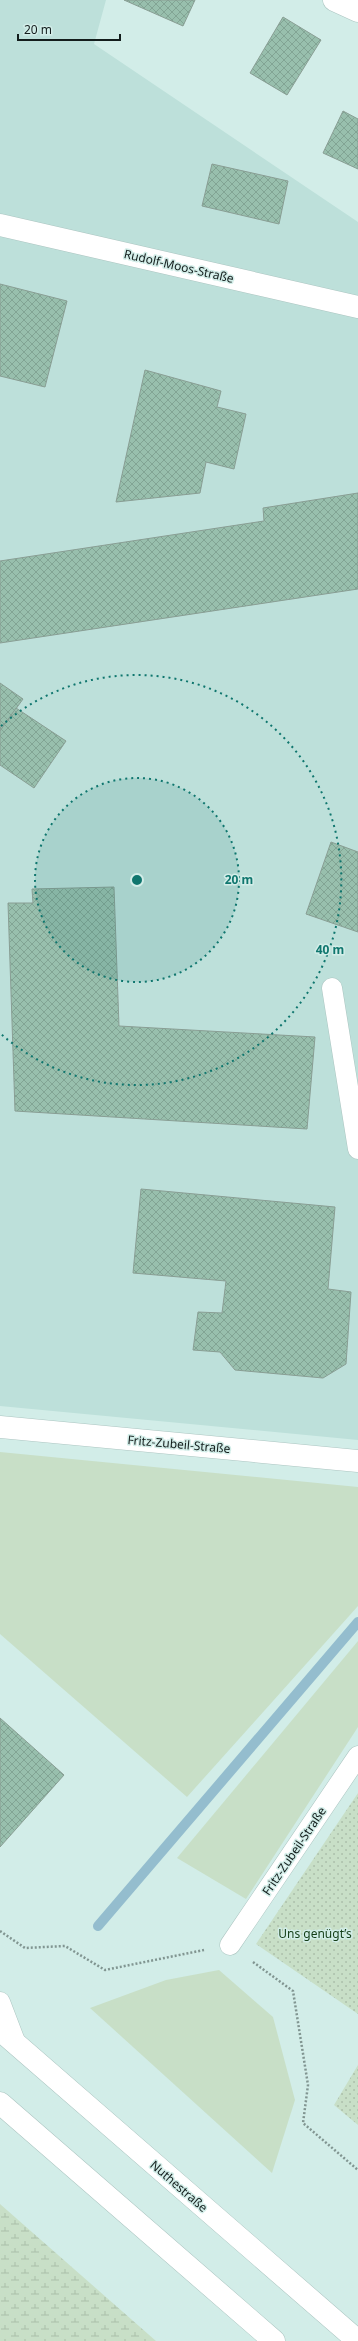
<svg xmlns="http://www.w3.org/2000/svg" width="358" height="2341" font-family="'Noto Sans',sans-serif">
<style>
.built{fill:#bde0da}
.grass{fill:#c8dfc7}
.wetland{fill:url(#wetland-marsh)}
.garden{fill:url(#garden-dots)}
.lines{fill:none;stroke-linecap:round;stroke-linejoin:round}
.stream{stroke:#94bdce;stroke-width:10}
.building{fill:url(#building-cross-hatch);stroke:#899e94}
.lane-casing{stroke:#acc5c1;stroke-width:21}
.street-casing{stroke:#acc5c1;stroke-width:23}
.highway-casing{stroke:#acc5c1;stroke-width:23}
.path{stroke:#819591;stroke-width:2.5;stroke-dasharray:2 2;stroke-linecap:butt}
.lane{stroke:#fff;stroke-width:20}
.street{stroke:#fff;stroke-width:22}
.highway{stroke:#fff;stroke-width:22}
.ring{fill:none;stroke:#0f766e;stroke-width:2;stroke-dasharray:2 4}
.labels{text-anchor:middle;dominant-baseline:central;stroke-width:3;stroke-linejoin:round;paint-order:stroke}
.street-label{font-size:12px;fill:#131d1c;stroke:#d2ede8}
.park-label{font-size:12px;fill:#133d16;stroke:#d2ede8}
.centre{fill:#0f766e;stroke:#d2ede8;stroke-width:2}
.ring-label{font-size:12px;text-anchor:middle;font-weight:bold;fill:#0f766e;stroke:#d2ede8;stroke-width:3;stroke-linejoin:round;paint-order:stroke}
</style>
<defs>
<pattern id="wetland-marsh" width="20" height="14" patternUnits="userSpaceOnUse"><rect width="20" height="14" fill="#c8dfc7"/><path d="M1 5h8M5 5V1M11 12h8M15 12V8" fill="none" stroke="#abbfaa"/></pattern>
<pattern id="garden-dots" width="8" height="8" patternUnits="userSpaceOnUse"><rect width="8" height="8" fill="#c8dfc7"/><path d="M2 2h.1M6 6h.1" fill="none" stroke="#abbfaa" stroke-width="1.8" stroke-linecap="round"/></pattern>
<pattern id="building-cross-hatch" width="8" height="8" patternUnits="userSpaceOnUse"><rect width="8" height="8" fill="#98bfad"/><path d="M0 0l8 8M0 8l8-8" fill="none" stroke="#82a494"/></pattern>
</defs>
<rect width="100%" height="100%" fill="#d2ede8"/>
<path class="built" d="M0,0H106L94,44L358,222V1440L0,1406Z"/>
<g class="grass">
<path d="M0,1452L358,1487V1606L187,1797L0,1634Z"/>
<path d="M358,1641V1727L246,1899L177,1858Z"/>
<path d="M219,1970L273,2017L295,2100L272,2173L90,2008L166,1980Z"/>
</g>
<path class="wetland" d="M0,2204L156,2341H0Z"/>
<g class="garden">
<path d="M358,1793V2014L256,1944Z"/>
<path d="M358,2065V2125L334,2105Z"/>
</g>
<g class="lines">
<path class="stream" d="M98,1926L358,1622"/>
</g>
<g class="building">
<path d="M124,0H195L183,26Z"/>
<path d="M283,17L321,40L287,95L250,73Z"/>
<path d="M343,111L358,119V169L323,153Z"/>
<path d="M212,164L288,181L279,224L202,206Z"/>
<path d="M0,284L67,301L45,387L0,376Z"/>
<path d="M145,370L221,391L217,407L246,414L234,469L206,462L200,493L116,502Z"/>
<path d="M358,493V589L0,643V561L264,521L263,508Z"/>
<path d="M0,683L23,699L0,731Z"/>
<path d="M16,708L66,741L34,788L0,765V731Z"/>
<path d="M331,842L358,852V932L306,914Z"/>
<path d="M114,887L119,1026L315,1037L307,1129L15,1111L8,903H33L32,889Z"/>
<path d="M141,1189L335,1207L328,1289L351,1292L346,1364L323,1378L235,1370L220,1352L193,1350L198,1312L222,1313L226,1281L133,1273Z"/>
<path d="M0,1718L64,1775L0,1847Z"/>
</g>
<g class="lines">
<defs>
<g id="lane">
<path d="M332,988L358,1149"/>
<path d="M230,1945L358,1756"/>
<path d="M0,2002L16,2044"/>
</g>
<g id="street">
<path d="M334,0L358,11"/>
<path d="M0,225L358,307"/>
<path d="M0,1427L358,1461"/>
</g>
<g id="highway">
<path d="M0,2030L358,2341"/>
<path d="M0,2103L274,2341"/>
</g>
</defs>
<use href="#lane" class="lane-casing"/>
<use href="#street" class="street-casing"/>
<use href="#highway" class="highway-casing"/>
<g class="path">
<path d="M0,1931L25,1948L65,1946L105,1970L204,1950"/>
<path d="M253,1962L293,1991L308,2085L303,2123L358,2170"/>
</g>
<use href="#lane" class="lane"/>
<use href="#street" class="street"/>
<use href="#highway" class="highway"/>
</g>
<circle cx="137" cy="880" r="102" fill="#0f766e" fill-opacity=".12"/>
<g class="ring">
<circle cx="137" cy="880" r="102"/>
<path d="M1 726A205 205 0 1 1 1 1034"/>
</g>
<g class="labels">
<g class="street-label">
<text transform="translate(179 266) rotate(13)">Rudolf-Moos-Straße</text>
<text transform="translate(179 1444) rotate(5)">Fritz-Zubeil-Straße</text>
<text transform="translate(294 1851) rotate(-56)">Fritz-Zubeil-Straße</text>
<text transform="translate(179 2186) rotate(41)">Nuthestraße</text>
</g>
<g class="park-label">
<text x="315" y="1933">Uns genügt’s</text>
</g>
</g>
<circle cx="137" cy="880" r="6" class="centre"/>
<g class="ring-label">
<text x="239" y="884">20 m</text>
<text x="330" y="954">40 m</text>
</g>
<path d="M18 34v6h102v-6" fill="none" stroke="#131d1c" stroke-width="2"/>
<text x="24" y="34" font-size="12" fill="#131d1c" stroke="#d2ede8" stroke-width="3" paint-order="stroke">20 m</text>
</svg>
